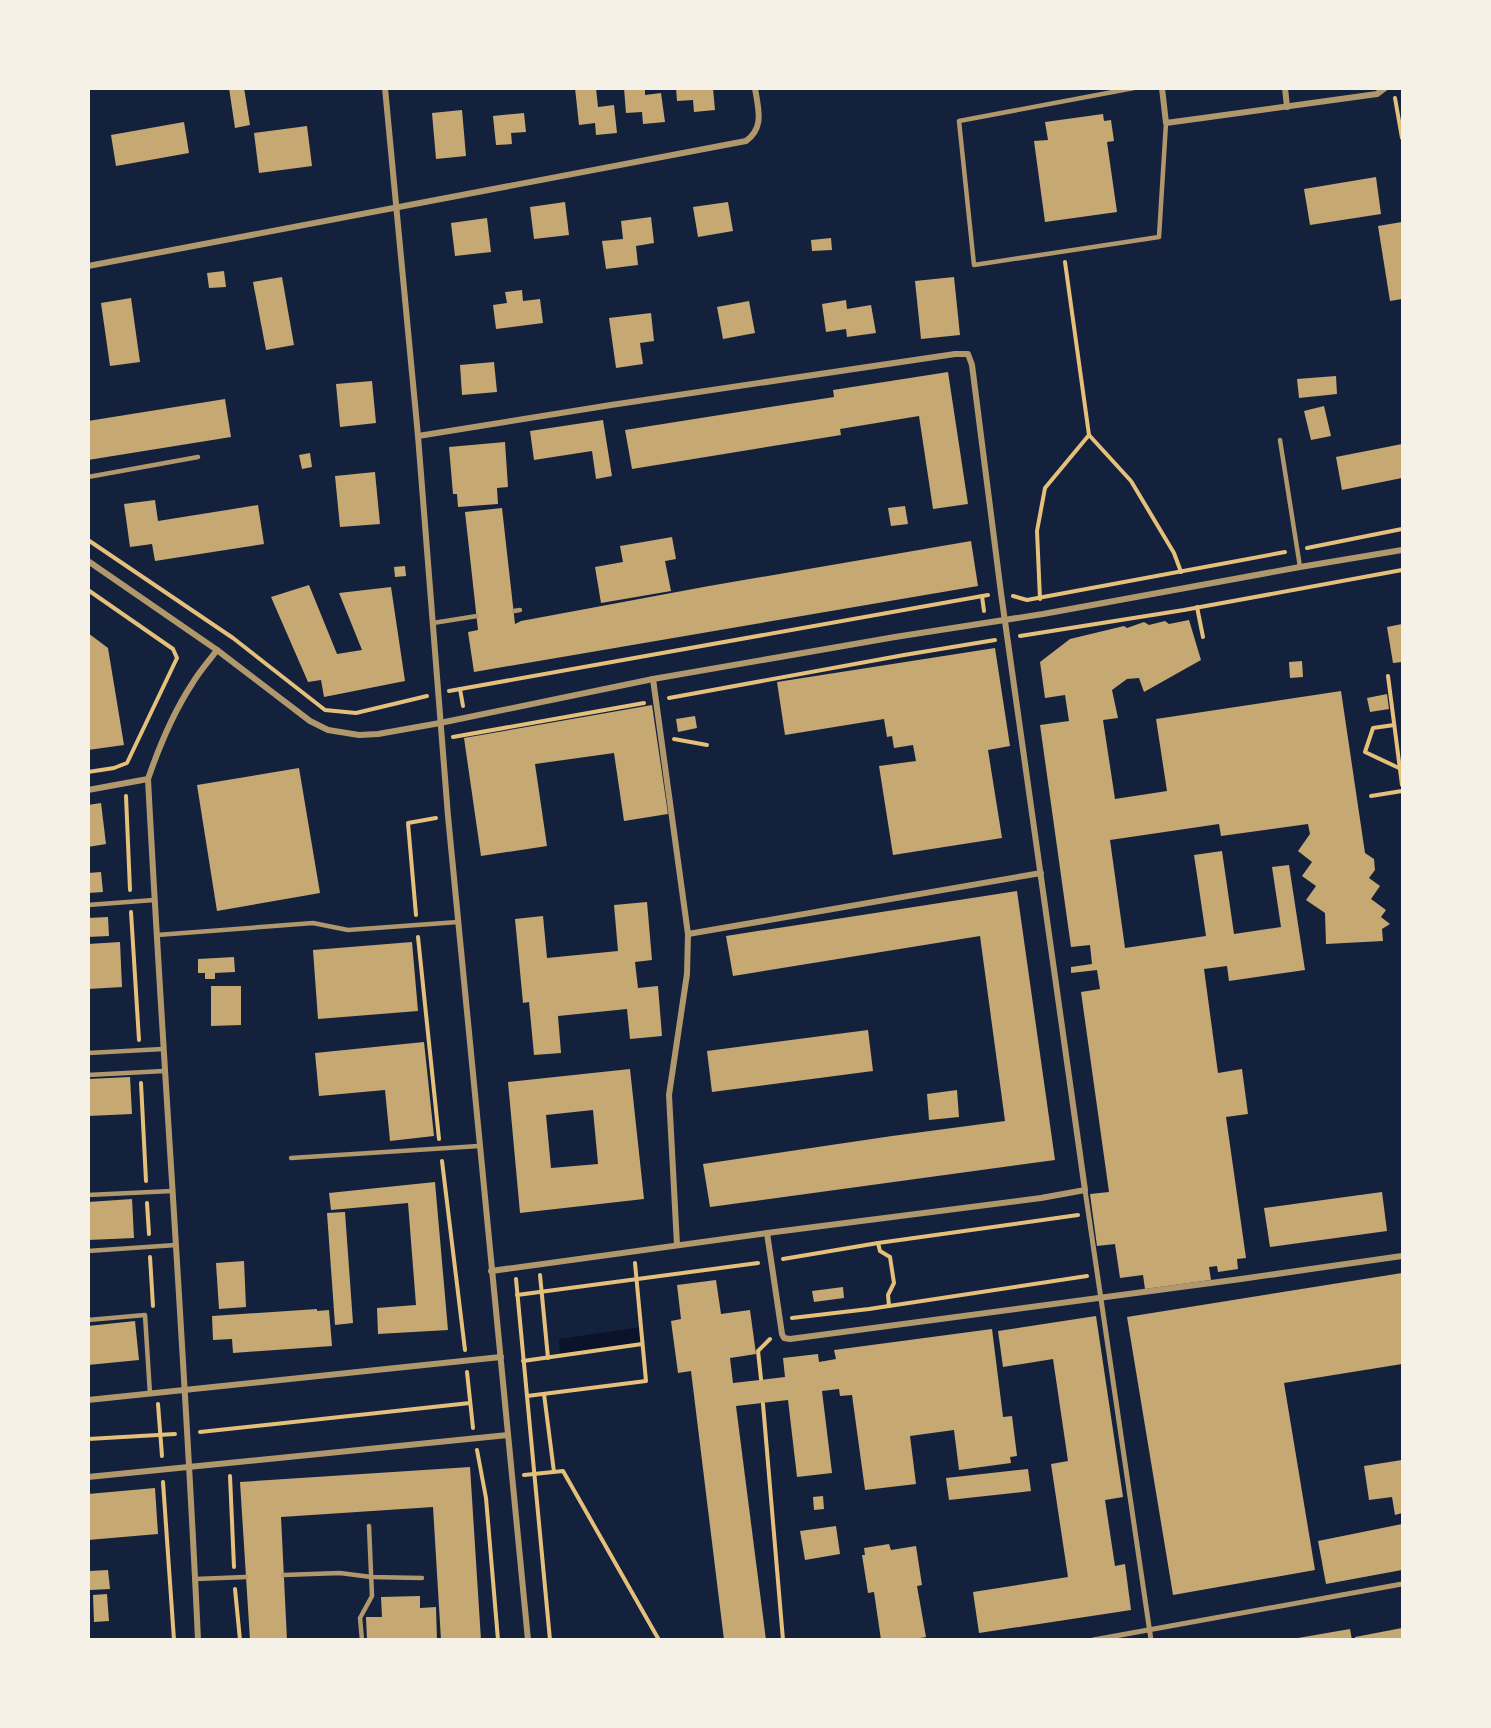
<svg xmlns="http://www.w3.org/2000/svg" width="1491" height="1728" font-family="Montserrat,sans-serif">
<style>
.water{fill:#0b132b}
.building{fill:#c6a872;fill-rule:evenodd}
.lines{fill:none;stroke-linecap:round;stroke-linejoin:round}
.path{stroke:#e5c07b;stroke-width:4}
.service{stroke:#b1986c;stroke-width:4.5}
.pedestrian{stroke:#b1986c;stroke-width:5}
.minor{stroke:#b1986c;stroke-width:6}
</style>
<rect width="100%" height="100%" fill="#14213d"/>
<path class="water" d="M641,1327L642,1344L560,1356L559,1339Z"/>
<g class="building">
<path d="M229,88H244L250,125L235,128Z"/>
<path d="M575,88H596L598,107L614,105L617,133L596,135L595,123L579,125Z"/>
<path d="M624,88H645V95L661,93L665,122L643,124L642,112L626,113Z"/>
<path d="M676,88H713L715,110L694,112L693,100L677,101Z"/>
<path d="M462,110L466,156L436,159L432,113Z"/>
<path d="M524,113L526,132L511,133L512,144L496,145L493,116Z"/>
<path d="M1103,114L1104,121L1111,120L1114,141L1107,142L1117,212L1045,222L1034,141L1048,140L1045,122Z"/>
<path d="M184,122L189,153L116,166L111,135Z"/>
<path d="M307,126L312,166L259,173L254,133Z"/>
<path d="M1376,177L1381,214L1310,225L1304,189Z"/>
<path d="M565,202L569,235L534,239L530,207Z"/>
<path d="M728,202L733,231L698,237L693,207Z"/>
<path d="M651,217L654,243L636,246L638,265L606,269L602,241L623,239L621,221Z"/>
<path d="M487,218L491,252L455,256L451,223Z"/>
<path d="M1402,222V299L1390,301L1378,226Z"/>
<path d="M831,238L832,250L812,251L811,240Z"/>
<path d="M224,271L226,287L209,288L207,273Z"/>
<path d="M282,277L294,345L266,350L253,282Z"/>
<path d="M954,277L960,335L921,339L915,281Z"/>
<path d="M522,290L523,301L540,299L543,323L496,329L493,305L507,303L505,292Z"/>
<path d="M131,298L140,362L110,366L101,303Z"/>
<path d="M846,300L847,309L871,305L876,333L847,337L846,329L826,332L822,304Z"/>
<path d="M749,301L755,333L723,339L717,307Z"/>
<path d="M651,313L654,341L640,343L643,364L616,368L609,318Z"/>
<path d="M494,362L497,392L462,395L460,365Z"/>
<path d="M948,372L968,504L933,509L919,416L840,429L841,435L632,469L625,430L834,397L833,390Z"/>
<path d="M1336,376L1337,394L1299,398L1297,379Z"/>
<path d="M372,381L376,423L340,427L336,384Z"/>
<path d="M225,399L231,437L88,460V421Z"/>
<path d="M1324,406L1331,436L1311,440L1304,411Z"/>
<path d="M603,420L612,476L596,479L592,451L534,460L530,431Z"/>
<path d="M505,442L508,487L497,488L498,504L458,507L457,494H453L449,447Z"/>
<path d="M1402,444V478L1342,490L1336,457Z"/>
<path d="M310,453L312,467L302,469L299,455Z"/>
<path d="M375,472L380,524L340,527L335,476Z"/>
<path d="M155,500L158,521L258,505L264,544L155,561L152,544L130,547L124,504Z"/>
<path d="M905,506L908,524L891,526L888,508Z"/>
<path d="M502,508L515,624L521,621L709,586L971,541L978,586L474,672L468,632L478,630L465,512Z"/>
<path d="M672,537L676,559L665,561L671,591L601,603L595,567L623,562L620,546Z"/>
<path d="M405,566L406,576L395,577L394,567Z"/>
<path d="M309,585L337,654L362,650L339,593L391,587L405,681L324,697L321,680L308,682L271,597Z"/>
<path d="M1189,620L1201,660L1144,692L1139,678L1127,679L1112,690L1118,718L1103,720L1115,799L1167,791L1156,719L1341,691L1365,853L1374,859L1375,870L1369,878L1380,886L1371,899L1386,910L1381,917L1390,924L1382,929L1383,941L1326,944L1325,913L1306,900L1316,886L1302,876L1312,862L1298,851L1310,834L1308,824L1221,836L1219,824L1110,840L1125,948L1206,936L1194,855L1222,851L1234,934L1281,927L1272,867L1289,865L1305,970L1229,981L1227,966L1204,969L1218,1073L1242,1069L1248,1114L1226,1117L1246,1258L1237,1259L1238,1269L1218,1272L1217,1266L1209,1267L1211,1280L1145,1289L1143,1275L1120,1278L1115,1244L1097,1246L1090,1194L1109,1192L1081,992L1100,989L1097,970L1071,973V967L1092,964L1090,945L1071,947L1040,725L1069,721L1065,695L1045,698L1040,662L1070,639L1124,626L1127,628L1144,622L1149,625L1165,621L1169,624Z"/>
<path d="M1402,624V662L1393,663L1387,627Z"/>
<path d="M88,633L108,648L124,745L88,750Z"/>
<path d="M995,648L1010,746L988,750L1002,838L893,855L879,766L916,761L913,745L894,748L892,736L887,737L884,719L785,735L777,682Z"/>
<path d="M1302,661L1303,677L1290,678L1289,662Z"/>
<path d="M1387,694L1389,709L1370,712L1367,698Z"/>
<path d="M652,705L668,814L624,821L614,753L535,764L547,846L481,856L464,738Z"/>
<path d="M695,716L697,728L678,732L676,719Z"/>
<path d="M299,768L320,893L217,911L197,785Z"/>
<path d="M101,803L106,844L88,847V805Z"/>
<path d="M101,872L103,892L88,893V873Z"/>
<path d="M1017,891L1055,1160L710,1207L703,1164L892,1136L1005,1121L980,936L733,976L726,936Z"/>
<path d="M647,902L652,960L635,962L638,988L658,986L662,1036L630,1039L627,1009L558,1016L561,1053L534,1055L529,1002L523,1003L515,919L543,916L547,958L618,951L614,905Z"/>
<path d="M108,917L109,936L88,937V918Z"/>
<path d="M120,942L122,987L88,989V944Z"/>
<path d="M412,942L418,1011L318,1019L313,950Z"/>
<path d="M234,957L235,972L215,973V979H205V973H198V959Z"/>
<path d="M211,986H241V1025L211,1026Z"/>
<path d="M868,1030L873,1071L712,1092L707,1051Z"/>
<path d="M424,1042L434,1136L390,1141L385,1090L319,1096L315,1053Z"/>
<path d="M630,1069L644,1199L520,1213L508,1082ZM593,1110L598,1164L551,1168L546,1115Z"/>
<path d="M130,1077L132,1114L88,1116V1079Z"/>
<path d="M957,1090L959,1117L929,1120L927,1094Z"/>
<path d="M435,1182L448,1330L378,1334L377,1308L416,1305L408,1203L331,1210L329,1193Z"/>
<path d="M1382,1192L1387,1231L1270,1247L1264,1208Z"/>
<path d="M132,1199L134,1238L88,1240V1202Z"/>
<path d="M345,1212L353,1323L335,1325L327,1213Z"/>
<path d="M244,1261L246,1307L219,1309L216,1263Z"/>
<path d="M1402,1273V1364L1284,1383L1315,1570L1173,1595L1127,1317Z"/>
<path d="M716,1280L721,1314L750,1310L756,1354L730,1358L733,1383L785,1377L783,1358L818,1354L819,1362L836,1359L834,1350L992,1329L1003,1417L1012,1416L1017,1456L1010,1457L1011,1463L959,1470L954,1430L910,1436L916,1484L865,1490L852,1395L840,1396L839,1389L822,1391L832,1473L797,1477L788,1400L736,1406L766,1640H724L691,1371L678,1373L671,1321L681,1319L677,1285Z"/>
<path d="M843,1287L844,1298L814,1302L812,1291Z"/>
<path d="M317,1309V1311L329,1310L332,1346L233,1353L232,1339L213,1340L212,1316Z"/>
<path d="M1096,1316L1123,1497L1105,1500L1115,1566L1125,1564L1131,1610L979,1633L973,1592L1068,1577L1051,1464L1068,1461L1053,1359L1003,1367L998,1331Z"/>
<path d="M135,1321L139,1360L88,1365V1326Z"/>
<path d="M1402,1460V1513L1395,1515L1392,1497L1369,1500L1364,1466Z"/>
<path d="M470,1467L481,1640H441L433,1507L281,1517L287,1640H250L240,1482Z"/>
<path d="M1028,1469L1031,1491L949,1500L946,1478Z"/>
<path d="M155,1488L158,1534L88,1540V1494Z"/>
<path d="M823,1496L824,1509L814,1510L813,1497Z"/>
<path d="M1402,1524V1570L1326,1584L1318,1541Z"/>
<path d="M836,1526L840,1554L805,1560L800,1531Z"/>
<path d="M889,1544L891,1550L916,1546L922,1585L917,1586L926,1637L909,1640H881L874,1592L868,1593L862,1555H865L864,1548Z"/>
<path d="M108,1570L110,1589L90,1590L89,1571Z"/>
<path d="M107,1594L109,1621L94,1622L93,1595Z"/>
<path d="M420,1596V1608L436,1607L437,1640H367L366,1617H382L381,1597Z"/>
<path d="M1402,1628V1640H1355V1637Z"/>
<path d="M1350,1629L1352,1640H1298V1638Z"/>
</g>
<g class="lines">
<g class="path">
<path d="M1395,98L1402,138"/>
<path d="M1089,435L1131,481L1174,553L1181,572"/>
<path d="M88,540L233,638L325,710L356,713L427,696"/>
<path d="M1307,548L1402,529"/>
<path d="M88,590L173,649L177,658L127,763L114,768L88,772"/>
<path d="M982,596L984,611"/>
<path d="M1013,596L1027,600L1285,552"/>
<path d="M1040,599L1037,531L1045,488L1089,435L1065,262"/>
<path d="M1197,607L1203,637"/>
<path d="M1020,636L1184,610L1402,570"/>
<path d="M1388,676L1402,785"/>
<path d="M460,689L463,706"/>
<path d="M449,691L988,595"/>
<path d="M669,698L904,655L995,640"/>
<path d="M1394,725L1373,728L1365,752L1399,768"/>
<path d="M453,737L644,703"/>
<path d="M674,739L707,745"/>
<path d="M126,796L130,890"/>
<path d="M1371,796L1402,791"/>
<path d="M131,912L139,1040"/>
<path d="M416,915L408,823L436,818"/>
<path d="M418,937L439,1139"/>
<path d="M141,1083L146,1181"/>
<path d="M442,1161L465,1350"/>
<path d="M147,1203L149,1234"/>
<path d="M878,1243L880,1251L890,1257L894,1283L888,1295L889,1306"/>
<path d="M150,1257L153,1306"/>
<path d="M783,1259L878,1243L1078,1215"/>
<path d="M540,1275L548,1358"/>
<path d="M516,1279L550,1640"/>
<path d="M517,1295L758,1263"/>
<path d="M792,1318L869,1309L1087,1276"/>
<path d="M523,1361L642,1344"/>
<path d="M467,1372L473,1428"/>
<path d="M761,1379L758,1351L770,1339"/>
<path d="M544,1394L554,1472"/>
<path d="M527,1396L646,1381L635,1263"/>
<path d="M158,1404L162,1456"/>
<path d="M763,1404L783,1640"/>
<path d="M200,1432L470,1403"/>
<path d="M88,1439L175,1434"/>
<path d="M477,1450L486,1498L498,1640"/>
<path d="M524,1475L563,1471L659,1640"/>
<path d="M230,1476L234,1567"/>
<path d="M163,1482L174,1640"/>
<path d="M235,1589L240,1640"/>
</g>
<g class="service">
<path d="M1134,88L959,121L974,265L1159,237L1166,123"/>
<path d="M1280,440L1300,567"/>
<path d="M88,477L198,457"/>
<path d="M514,611L520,610"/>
<path d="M433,623L477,616"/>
<path d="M88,905L154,900"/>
<path d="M157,935L313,923L348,930L458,922"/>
<path d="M88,1053L163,1049"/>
<path d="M88,1075L164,1071"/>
<path d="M291,1158L479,1146"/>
<path d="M88,1195L172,1191"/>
<path d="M88,1251L176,1245"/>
<path d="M88,1320L145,1315L150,1394"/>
<path d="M283,1575L340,1573L371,1577L422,1578"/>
<path d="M195,1579L246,1577"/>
<path d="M362,1640L360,1618L372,1596L369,1526"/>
</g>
<g class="pedestrian">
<path d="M1085,1190L1151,1640"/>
<path d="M1093,1640L1402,1584"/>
</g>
<g class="minor">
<path d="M385,88L418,436L448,816L528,1640"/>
<path d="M1162,88L1166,123L1377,94L1385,88"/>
<path d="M1285,88L1287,107"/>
<path d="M88,266L746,141C765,127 758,109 755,88"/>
<path d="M418,436L611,405L955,354H968L972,365L1001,593L1085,1190L1041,1198L767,1233L491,1271"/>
<path d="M88,561L217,650L310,721L328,730L359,735L378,734L440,723L653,679L895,637L1043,614L1300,567L1402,550"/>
<path d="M653,679L688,934L687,974L669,1095L677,1245"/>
<path d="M148,779C163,1066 185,1353 198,1640"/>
<path d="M88,790L148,779C159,747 173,713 192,684C199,672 209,661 217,650"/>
<path d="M688,934L1041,873"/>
<path d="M767,1233L782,1334L784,1338L790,1339L1241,1279L1402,1256"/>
<path d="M88,1400L501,1357"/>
<path d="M88,1477L508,1435"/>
</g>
</g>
<rect width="1491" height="1728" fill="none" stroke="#f6f1e7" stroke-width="180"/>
</svg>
